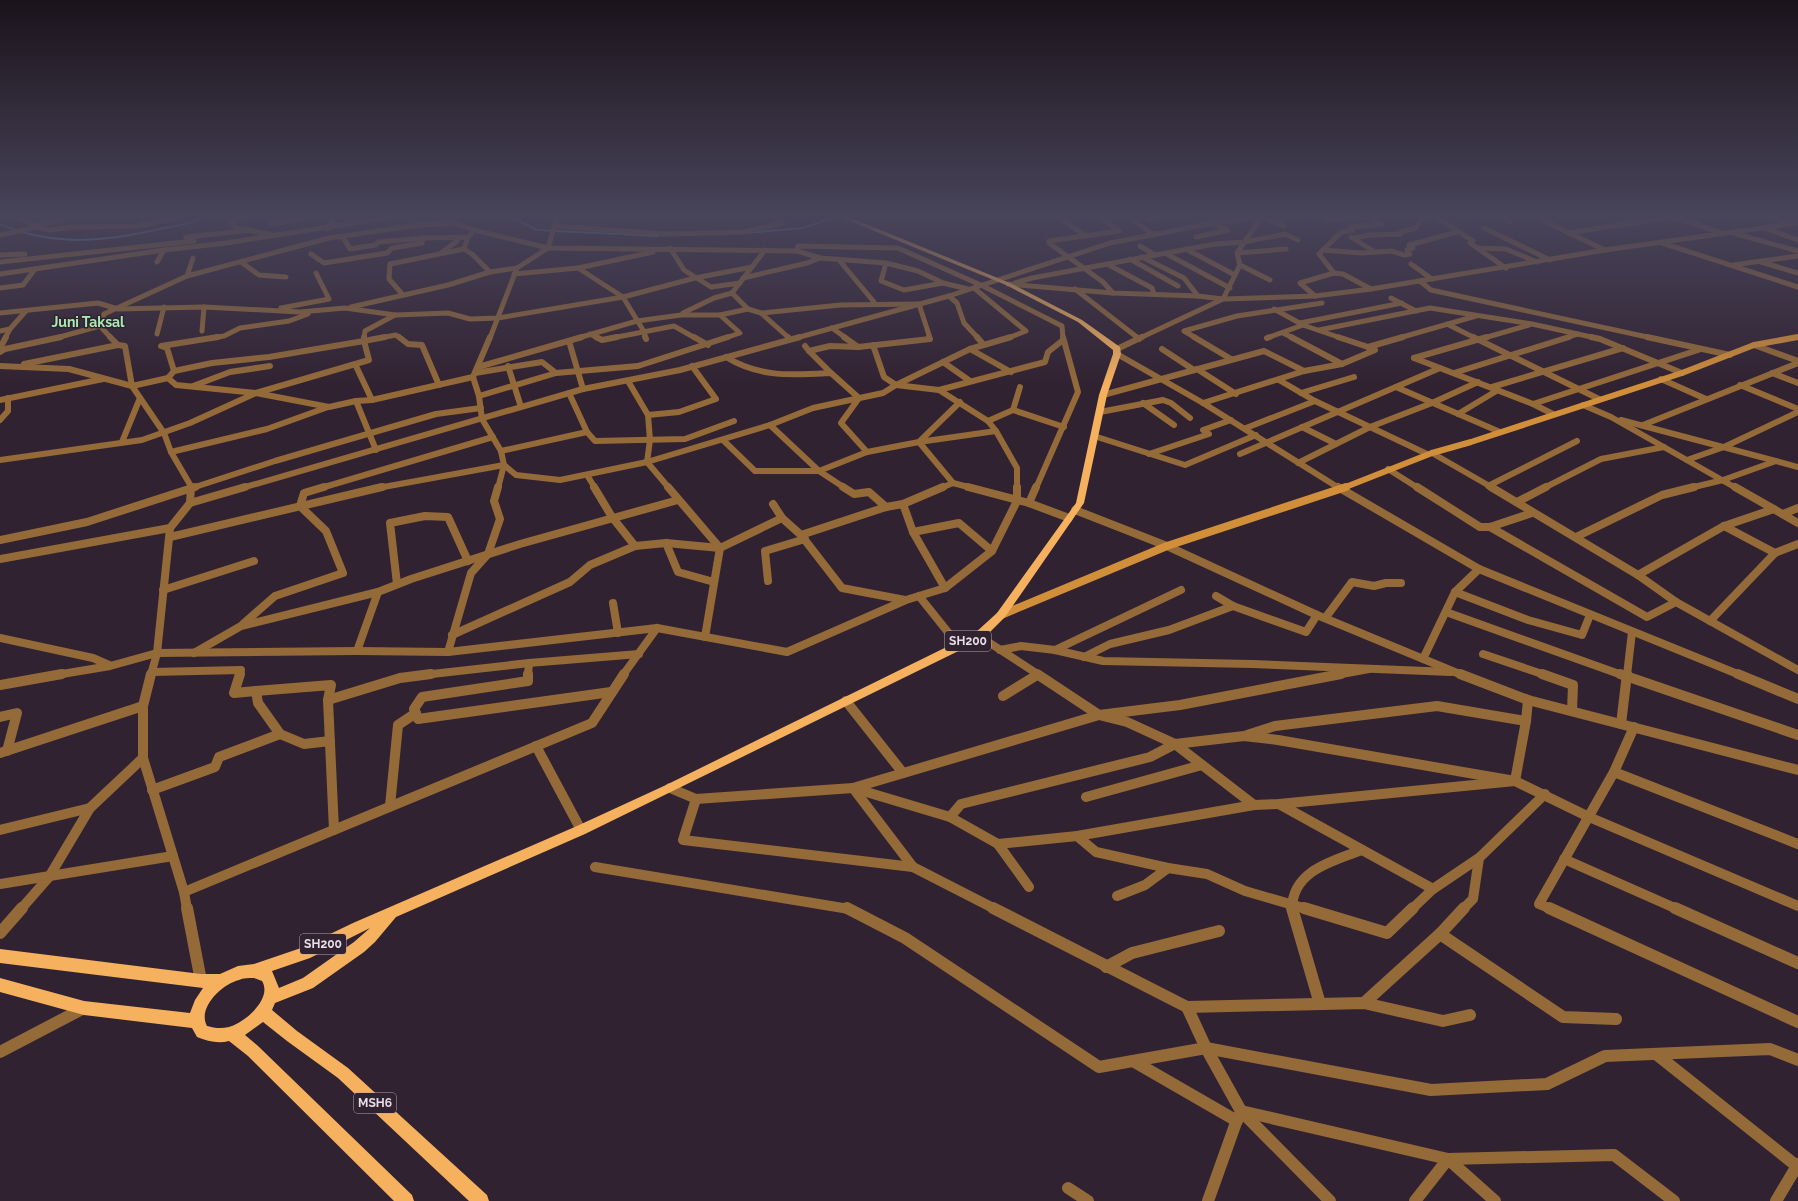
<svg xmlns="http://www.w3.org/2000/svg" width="1798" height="1201" font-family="Raleway,sans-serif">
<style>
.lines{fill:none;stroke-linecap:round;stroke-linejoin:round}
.stream{stroke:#539fb8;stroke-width:2}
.street-far4{stroke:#946a39;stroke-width:5}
.street-far3{stroke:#946a39;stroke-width:6}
.street-far2{stroke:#946a39;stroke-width:8}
.street-far1{stroke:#946a39;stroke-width:10}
.street{stroke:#946a39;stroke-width:12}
.secondary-far2{stroke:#d28f3a;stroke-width:5}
.secondary-far1{stroke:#d28f3a;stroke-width:6}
.secondary{stroke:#d28f3a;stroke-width:8}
.primary{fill:#f6b15e;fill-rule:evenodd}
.labels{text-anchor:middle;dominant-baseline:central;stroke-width:3;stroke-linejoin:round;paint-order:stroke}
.shield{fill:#312231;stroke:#b1a5b1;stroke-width:1}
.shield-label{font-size:12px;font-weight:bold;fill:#e8dde8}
.far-district-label{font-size:14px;font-weight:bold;fill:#aaebb4;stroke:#312231}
</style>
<rect width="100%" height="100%" fill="#312231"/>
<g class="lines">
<g class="stream">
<path d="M512,217L537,230L658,236"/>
<path d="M0,224C55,248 108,241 164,228C176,226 192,224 202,217"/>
<path d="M746,233L803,228L836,217"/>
</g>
<g class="street-far4">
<path d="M18,217L36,227L50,230L73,227L139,226L179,217"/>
<path d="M245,217L230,220L236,228L269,234"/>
<path d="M436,217L474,230L548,248L797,251L820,258L886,263L918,271L943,283L968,289"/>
<path d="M1058,217L1086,236"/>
<path d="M1099,217L1119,231L1049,241V243L1103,282L1113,293"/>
<path d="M1129,217L1154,235"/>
<path d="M1262,217L1284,226"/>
<path d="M1349,217H1372"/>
<path d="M1436,217L1473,241L1470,243L1506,268"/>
<path d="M1503,217L1510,222"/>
<path d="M1546,217L1540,219L1605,250"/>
<path d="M1673,217L1719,232"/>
<path d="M1772,217L1789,224"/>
<path d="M1148,220L1157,217"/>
<path d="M1328,220L1347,217"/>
<path d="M272,224L301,219"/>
<path d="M35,226L64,219"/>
<path d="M554,226L666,234L743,232L783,223L777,217"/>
<path d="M1484,228L1550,260"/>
<path d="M1764,228L1798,240"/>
<path d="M327,229L336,217"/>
<path d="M1568,233L1671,217"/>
<path d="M1733,233L1798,251"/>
<path d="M0,235L37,227"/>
<path d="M186,237L251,230"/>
<path d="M339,237H343L350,249L375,245L378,242L423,238L468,237"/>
<path d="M1196,237L1228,230L1214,224"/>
<path d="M1351,237L1375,252"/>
<path d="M1353,238L1369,235L1401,234V232L1416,228L1422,218L1428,217"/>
<path d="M1662,243L1798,287"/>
<path d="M1140,246L1155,255"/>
<path d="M1478,248L1506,249L1537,262"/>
<path d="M464,249L472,254L490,272"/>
<path d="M667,249L670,248L684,270L711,287L740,283"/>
<path d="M1186,249L1235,275"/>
<path d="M1323,250L1362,253L1392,251L1404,255L1410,254L1407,250L1413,248L1409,245L1457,232"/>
<path d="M797,251L798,246L898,248L983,286L1062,326L1063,338"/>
<path d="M441,253L457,241"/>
<path d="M1165,253L1230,288"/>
<path d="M1237,253L1286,249"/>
<path d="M311,254L324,263L387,253L392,248L422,243L423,238"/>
<path d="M0,255L25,254"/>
<path d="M1142,257L1184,278L1198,296"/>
<path d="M1130,259L1178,286"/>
<path d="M839,260L874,302"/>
<path d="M0,262L194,241"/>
<path d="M157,262L164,250"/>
<path d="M241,262L259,275L286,277"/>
<path d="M1761,262L1798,273"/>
<path d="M886,263L881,281L904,290L943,283"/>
<path d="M1107,264L1152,288L1154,294"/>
<path d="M1411,264L1432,279"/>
<path d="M1240,265L1270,280"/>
<path d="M1733,265L1798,256"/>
<path d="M578,268L623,297L643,330L646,338"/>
<path d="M1334,273L1343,274L1371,289"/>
<path d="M0,274L164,250L226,243L391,217"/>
<path d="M514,274L578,268L653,252"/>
<path d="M187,276L193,258"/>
<path d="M743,278L807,263L820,258"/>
<path d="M1420,281L1431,290L1652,338"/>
<path d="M1015,283L1032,278L1215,244L1244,242L1285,234L1298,240"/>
<path d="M1008,284L1113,293L1198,296L1223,299L1315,296L1371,289L1605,250L1798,223"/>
<path d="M0,288L23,285L35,269"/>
<path d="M974,288L1026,331L1008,338"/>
<path d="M1075,289L1138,338"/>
<path d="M403,295L389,279L390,264L464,249L468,237L471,234"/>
<path d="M949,296L957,303L964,323L978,338"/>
<path d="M1315,296L1300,283L1334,273L1319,254L1341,232L1353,230L1350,227L1382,224L1368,217"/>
<path d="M1391,298L1416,311"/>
<path d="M351,307L448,285L490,272L517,268"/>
<path d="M281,308L329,299L316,273"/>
<path d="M1274,309L1303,325L1341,338"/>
<path d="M0,313L98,303L118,309L204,307L300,312L345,308L395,315L448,313L470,319L498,318L623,297L695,278L752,267"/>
<path d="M683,313L714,298L732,293"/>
<path d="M761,313L748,309L732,293L765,250"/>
<path d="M720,315L740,333L725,338"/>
<path d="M1300,323L1402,303"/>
<path d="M1447,324L1475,338"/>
<path d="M100,326L111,338"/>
<path d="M832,328L846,338"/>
<path d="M1319,330L1430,308L1532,324L1596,338"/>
<path d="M0,331L10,329L25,312"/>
<path d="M202,331L204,307"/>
<path d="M1283,333L1293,338"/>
<path d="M157,334L164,307"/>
<path d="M590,334L598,338"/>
<path d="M5,338L10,329"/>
<path d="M56,338L100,326L104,314L187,276L329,238L419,225L449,224"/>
<path d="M211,338L224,336L240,328L289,321L308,314"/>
<path d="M364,338L365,331L395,315"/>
<path d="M380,338L396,335L400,338"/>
<path d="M490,338L517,268L548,248L557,217"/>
<path d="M578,338L637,321L681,315H720L748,309"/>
<path d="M612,338L674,326L695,338"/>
<path d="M789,338L761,313L840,305L919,304L930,338"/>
<path d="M796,338L949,296L1110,243L1213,223L1260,217"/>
<path d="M1140,338L1223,299L1240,265L1237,253L1258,222L1253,218"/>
<path d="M1196,338L1184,331L1237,316L1322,303"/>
<path d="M1267,338L1303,325"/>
<path d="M1399,338L1476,316"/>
<path d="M1484,338L1529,325"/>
<path d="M1566,338L1578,334"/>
</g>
<g class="street-far3">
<path d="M110,337L118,345L125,346L132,386L164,433L171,452L192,488"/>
<path d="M399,337L408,344L422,345L439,385"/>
<path d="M490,337L473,377L479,396L482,419L501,451L504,465L516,475L560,480L647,462L770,425L813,408L883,393L896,385L970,349L1011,337"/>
<path d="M596,337L602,340L617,337"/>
<path d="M645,337L646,339"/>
<path d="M694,337L708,345"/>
<path d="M788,337L790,339"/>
<path d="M844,337L858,347"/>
<path d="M977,337L983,344"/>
<path d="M1136,337L1139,339"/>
<path d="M1194,337L1231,359"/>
<path d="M1291,337L1342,364"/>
<path d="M1338,337L1368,347"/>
<path d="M1473,337L1599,399"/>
<path d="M1591,337L1600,339L1682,373"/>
<path d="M1647,337L1730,355"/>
<path d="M1267,338L1270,337"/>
<path d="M569,341L583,389"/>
<path d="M873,345L884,377L896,385L939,390L988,421L996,431L1017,468V488"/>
<path d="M1754,345L1798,361"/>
<path d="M805,346L809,351L830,346L858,347L930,339L929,337"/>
<path d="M0,348L6,337"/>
<path d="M970,349L1011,372"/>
<path d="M1117,349L1142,337"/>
<path d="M1162,349L1194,370"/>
<path d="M809,351L831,373"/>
<path d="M0,352L5,349L61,337"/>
<path d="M1117,354L1203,403L1339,488"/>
<path d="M726,357C760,378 793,375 831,373L859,398L841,423L867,452"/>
<path d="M1414,358L1533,404L1553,414"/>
<path d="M1414,358L1487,337"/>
<path d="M943,362L970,381"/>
<path d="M24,364L118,345"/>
<path d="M355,364L372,400"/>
<path d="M0,366L69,369L132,386L168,378L174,371L212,363L269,357L364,341V337"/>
<path d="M508,366L521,407"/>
<path d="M478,367L582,337"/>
<path d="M1197,369L1236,394"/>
<path d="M174,371L167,348L161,346L218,337"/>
<path d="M475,373L542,362L556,373L479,396"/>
<path d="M556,373L638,366L728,337"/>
<path d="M1454,373L1569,337"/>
<path d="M1772,373L1798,383"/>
<path d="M168,378L176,385L256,393L329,407L356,401L372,400L473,377"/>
<path d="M1661,379L1706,399"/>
<path d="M1279,380L1315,401L1427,454"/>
<path d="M628,381L648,415"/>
<path d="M1740,385L1798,409"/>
<path d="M193,386L230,372L270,366"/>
<path d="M1396,387L1500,432"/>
<path d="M1492,387L1623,348"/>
<path d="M939,390L1045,362L1048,352L1063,340"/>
<path d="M569,393L587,432L595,441L685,439L734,421"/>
<path d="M1301,393L1354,377"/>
<path d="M1103,395L1264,351L1304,371"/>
<path d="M0,400L103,379"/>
<path d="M356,401L376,450"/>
<path d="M1143,403L1174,425"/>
<path d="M1203,403L1304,371L1342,364L1375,350L1368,347L1403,337"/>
<path d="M1533,404L1701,349"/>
<path d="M1583,405L1611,417L1736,488"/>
<path d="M1013,410L1020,387"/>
<path d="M1100,412L1163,400L1171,403L1190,418"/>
<path d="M1458,414L1498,390"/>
<path d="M0,420L8,411V398"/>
<path d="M1621,420L1798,467"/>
<path d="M988,421L1013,410L1064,427"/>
<path d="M770,425L819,471L845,488"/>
<path d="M1643,425L1798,363"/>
<path d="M1302,427L1336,444"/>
<path d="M1246,428L1315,401"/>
<path d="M1094,436L1185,465L1256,435"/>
<path d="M723,440L755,471H819L867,452L919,442L996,431"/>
<path d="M122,442L140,398"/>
<path d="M501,451L587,432"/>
<path d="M171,452L267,429L328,407"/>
<path d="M1432,453L1493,488"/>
<path d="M1149,454L1209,434L1203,430L1231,420"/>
<path d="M1240,454L1440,368"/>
<path d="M0,460L142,440L190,423L256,393L369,360L364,341L385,337"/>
<path d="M1687,460L1724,447L1798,412"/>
<path d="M1298,463L1370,427L1432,403L1478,382"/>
<path d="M1388,469L1418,488"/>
<path d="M587,475L595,488"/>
<path d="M953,483L919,442L960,402"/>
<path d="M1488,486L1577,441"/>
<path d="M192,488L275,461L436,414L481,408"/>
<path d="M242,488L583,389L680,370L800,337"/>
<path d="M321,488L493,437"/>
<path d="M378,488L504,465L498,488"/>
<path d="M669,488L647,462L650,440L648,415L679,412L716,399L692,366"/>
<path d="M941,488L953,483L972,488"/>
<path d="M1036,488L1078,392L1063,337"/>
<path d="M1544,488L1601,459L1664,447"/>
<path d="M1690,488L1723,480L1776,461"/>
</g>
<g class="street-far2">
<path d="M594,487L612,517L635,546"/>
<path d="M668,487L720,548L705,637"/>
<path d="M843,487L854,494L869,492L886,507"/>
<path d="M968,487L1029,503L1069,518"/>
<path d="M1338,487L1479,569L1740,675"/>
<path d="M1417,487L1480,527H1490L1532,513"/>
<path d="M1491,487L1638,575L1676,602L1798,670"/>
<path d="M1735,487L1798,523"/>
<path d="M1517,502L1546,487"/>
<path d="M190,503L191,487"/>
<path d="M1029,503L1036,487"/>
<path d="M773,504L782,518L801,535L842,588L905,600"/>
<path d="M903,504L913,532L945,588"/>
<path d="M1075,510L1167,546L1317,615L1462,675"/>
<path d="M1783,514L1798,508"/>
<path d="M1724,526L1775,553"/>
<path d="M1490,527L1647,617L1676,602"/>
<path d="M913,532L959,523L992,551"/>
<path d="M801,535L886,507L903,504L943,487"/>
<path d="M170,537L382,487"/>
<path d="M1576,537L1662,495L1694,487"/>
<path d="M0,540L87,522L195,487"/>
<path d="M666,543L678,572L714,582"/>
<path d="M0,559L170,528"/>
<path d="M1638,575L1724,526L1774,509"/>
<path d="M768,581L765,551L805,539"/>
<path d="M397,584L390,523L425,516L448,517L468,561"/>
<path d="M163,590L254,561"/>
<path d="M1455,592L1528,620L1582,635L1590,615"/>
<path d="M919,596L959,646"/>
<path d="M1216,596L1233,606L1306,632L1317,615"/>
<path d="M613,603L618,633"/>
<path d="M1446,612L1622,675"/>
<path d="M1326,617L1352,582L1374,586L1386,583H1401"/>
<path d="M1710,621L1775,553L1798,544"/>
<path d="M243,624L275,596L343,573L326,531L300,506L304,493L324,487"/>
<path d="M452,635L570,582L590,565L635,546L666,543L720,548L782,518"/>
<path d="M979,636L1039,675"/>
<path d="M0,638L93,658L109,665"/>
<path d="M1000,650L1021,646L1055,650L1103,661L1252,664L1451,672"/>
<path d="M1055,650L1181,590"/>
<path d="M357,651L378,592"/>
<path d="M448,652L471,573L488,554L500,519L494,501L498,487"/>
<path d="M194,653L241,626L378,592L411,579L520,544L678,500"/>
<path d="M1483,654L1545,675"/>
<path d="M1084,657L1110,644L1169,630L1233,606"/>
<path d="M1423,659L1455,592L1479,569"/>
<path d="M152,672L241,670L239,675"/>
<path d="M56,675L110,666L157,653L357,651L448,652L657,628L787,652L906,600L945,588L992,551L1017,501V487"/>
<path d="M151,675L157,653L170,528L190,503L245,487"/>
<path d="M423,675L529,663L639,654"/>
<path d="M528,675L529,663"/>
<path d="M623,675L657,628"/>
<path d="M1336,675L1369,669"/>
<path d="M1627,675L1632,632"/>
</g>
<g class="street-far1">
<path d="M151,674L143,706V758L184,892L187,909"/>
<path d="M240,674L234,693L256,691L258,703L280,734L304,744L330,741"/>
<path d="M528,674V681L422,697L414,709L418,719L611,692"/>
<path d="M1037,674L1099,715L1127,722L1175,744L1254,805"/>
<path d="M1460,674L1528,700L1798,770"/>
<path d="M1542,674L1573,685L1572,711"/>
<path d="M1620,674L1798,735"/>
<path d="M1738,674L1798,699"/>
<path d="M0,685L62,674"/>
<path d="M256,691L331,685L328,700L334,830"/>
<path d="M1003,696L1037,675"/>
<path d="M328,700L400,678L431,674"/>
<path d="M846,701L903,773"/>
<path d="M0,717L17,713L7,751"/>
<path d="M1621,724L1627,674"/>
<path d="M1247,735L1275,726L1437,706L1526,721"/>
<path d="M536,746L581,830"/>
<path d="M0,753L143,706"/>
<path d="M1614,772L1798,844"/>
<path d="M670,788L696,799L853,788L1099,715L1180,705L1341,674"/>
<path d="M853,788L950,817L998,844L1077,836L1254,805L1279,804L1515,781L1526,721L1528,700"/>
<path d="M853,788L913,867L995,909"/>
<path d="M152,790L215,767L219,757L280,734"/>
<path d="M1086,797L1202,765"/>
<path d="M696,799L683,840L913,867"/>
<path d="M1279,804L1433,889"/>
<path d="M390,806L398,725L416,713"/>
<path d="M950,817L961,804L1150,757L1175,744L1244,736L1278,740L1515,781L1589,817L1798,906"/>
<path d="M0,830L90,808"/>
<path d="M1077,836L1096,852L1168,868L1207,874L1245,891L1307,909"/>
<path d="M998,844L1029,887"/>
<path d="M1564,859L1677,909"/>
<path d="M595,867L849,909"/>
<path d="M0,884L173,856"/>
<path d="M184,892L592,723L624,674"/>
<path d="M1117,896L1145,885L1168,868"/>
<path d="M21,909L49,877L90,808L143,758"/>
<path d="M1292,909C1292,871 1332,861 1362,850"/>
<path d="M1412,909L1433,889L1479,858"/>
<path d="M1463,909L1473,899L1479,858L1545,794"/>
<path d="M1551,909L1539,904L1614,772L1634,727"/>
</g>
<g class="street">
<path d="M187,908L201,981"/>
<path d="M847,908L905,938L1099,1067L1206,1048L1431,1090L1547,1084L1605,1056L1770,1049L1798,1060"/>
<path d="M993,908L1187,1007L1364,1003L1443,1021L1470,1015"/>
<path d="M1292,908L1320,1004"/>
<path d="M1304,908L1387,933L1413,908"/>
<path d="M1549,908L1798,1022"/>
<path d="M1675,908L1798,963"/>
<path d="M0,933L22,908"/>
<path d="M1440,934L1563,1017L1616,1019"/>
<path d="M1106,967L1132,953L1219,931"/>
<path d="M1364,1003L1440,934L1464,908"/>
<path d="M1187,1007L1206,1048L1241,1111L1330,1201"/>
<path d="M0,1052L84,1008"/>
<path d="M1656,1054L1798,1167"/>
<path d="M1133,1061L1237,1121"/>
<path d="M1241,1111L1448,1159L1614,1155L1674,1201"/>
<path d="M1068,1188L1088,1201"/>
<path d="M1208,1201L1238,1117"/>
<path d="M1415,1201L1448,1159L1495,1201"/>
<path d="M1776,1201L1798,1164"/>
</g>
<path class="secondary-far2" d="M1792,338L1798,337"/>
<path class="secondary-far1" d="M1343,488L1432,453L1471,442L1682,373L1754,345L1798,337"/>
<path class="secondary" d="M1001,615L1167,546L1346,487"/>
<path class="primary" d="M840,217H849L1010,283L1082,320L1120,347L1121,354L1107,395L1084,503L1005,617L983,639L585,834L396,917L375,942L364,952L313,988L275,1003L272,1010L297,1031L348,1068L487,1195L489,1201H469L338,1078L287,1041L263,1022L245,1035L258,1046L412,1195L414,1201H394L248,1056L229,1041C218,1044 207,1041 197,1037L192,1028L84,1015L0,992V978L84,1001L190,1013L195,1000L203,988L0,963V949L201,974H220L238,966L254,964L301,948L353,923L577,826L666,785L975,633L997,613L1076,503L1099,395L1113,354V350L1078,322L1006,285ZM370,928L354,942L303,978L279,988L272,971L310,958ZM254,978L262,981C273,999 244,1023 229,1027C221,1029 214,1028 207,1026C197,1008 222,984 239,980C243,978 249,978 254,978Z"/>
</g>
<linearGradient id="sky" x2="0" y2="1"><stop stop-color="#1b131b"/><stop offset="0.56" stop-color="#48445a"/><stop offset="1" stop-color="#48445a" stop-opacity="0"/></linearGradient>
<rect width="1798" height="386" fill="url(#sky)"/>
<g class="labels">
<g class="shield">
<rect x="945" y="631" width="46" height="20" rx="3"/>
<rect x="300" y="934" width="46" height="20" rx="3"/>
<rect x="354" y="1093" width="42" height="20" rx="3"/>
</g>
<g class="shield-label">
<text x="968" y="641">SH200</text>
<text x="323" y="944">SH200</text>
<text x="375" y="1103">MSH6</text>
</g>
<g class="far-district-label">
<text x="88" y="322">Juni Taksal</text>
</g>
</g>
</svg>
